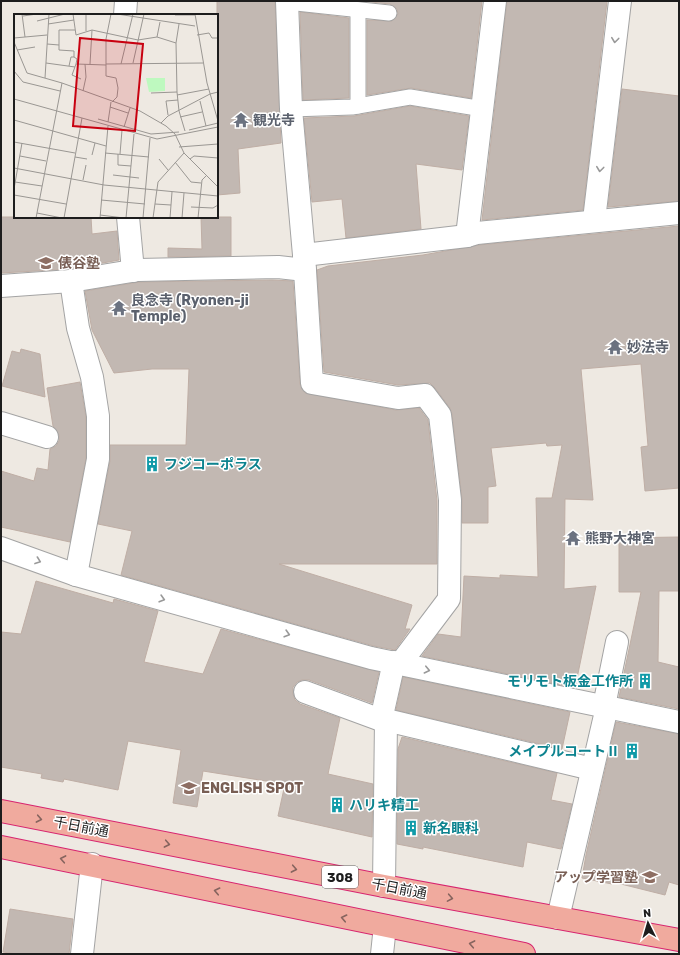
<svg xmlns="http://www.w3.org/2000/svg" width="680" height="955" font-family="Rubik,'Noto Sans JP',sans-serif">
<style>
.building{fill:#c2b8b2;stroke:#bfaea5}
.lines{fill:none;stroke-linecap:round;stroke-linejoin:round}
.service-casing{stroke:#a4a4a4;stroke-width:17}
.minor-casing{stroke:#a4a4a4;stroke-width:24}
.trunk-casing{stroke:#d7246f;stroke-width:24}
.service{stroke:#fff;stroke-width:15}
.minor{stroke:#fff;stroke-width:22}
.trunk{stroke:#f0aa9e;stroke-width:22}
.oneway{stroke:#999}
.oneway2{stroke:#86645e}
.labels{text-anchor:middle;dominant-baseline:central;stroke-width:3;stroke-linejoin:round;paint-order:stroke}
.shield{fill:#fff;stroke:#616161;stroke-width:1}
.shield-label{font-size:13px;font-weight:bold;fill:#1d1d1d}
.worship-label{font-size:14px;font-weight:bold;fill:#5b616d;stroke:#fff;text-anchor:start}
.education-label{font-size:14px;font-weight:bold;fill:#785e54;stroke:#fff;text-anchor:start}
.culture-label{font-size:14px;font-weight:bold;fill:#0d838f;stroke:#fff;text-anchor:start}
.street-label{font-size:14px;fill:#1d1d1d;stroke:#fff}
.inset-road{fill:none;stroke:#9a9793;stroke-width:1}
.view{fill:#c80110;fill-opacity:0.15;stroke:#c80110;stroke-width:2}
.inset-edge{fill:none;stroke:#1d1d1d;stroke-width:2}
</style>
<rect width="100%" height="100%" fill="#eee9e2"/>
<g class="building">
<path d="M217,1H275L281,143L238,149L240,193L217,195Z"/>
<path d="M362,1H482L471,98L411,88L367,95V20L392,21L398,14L397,9L390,4Z"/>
<path d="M507,1H607L583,210L482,220Z"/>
<path d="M300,12L349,18V98L303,100Z"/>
<path d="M622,89L679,96V201L608,207Z"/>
<path d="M410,106L469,116L462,170L416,164L421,229L346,238L342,199L312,202L304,118L354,116Z"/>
<path d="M1,217H91L92,234L117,231L119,260L70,269L1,273Z"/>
<path d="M201,217H231V256L168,257V248L202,249Z"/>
<path d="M679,226V488L645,491L641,447L648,446L641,364L581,369L593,500L565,499L564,589L596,586L575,688L422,656L438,634L461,637L464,576L500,578V575L538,577L536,498H552L562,445L547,446L546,443L491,448L496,486L488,487V523H462V499L452,414L450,408L435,388L430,383L398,385L324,372L317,270L328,266L423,255L479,245Z"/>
<path d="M272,280L293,281L300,384L305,393L396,410L419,408L428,420L437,501V564H279L412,605L405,629H410L395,650L374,646L121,575L132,531L98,524L110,461V445H186L189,369H152L114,373L92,330L85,291L139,282Z"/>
<path d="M21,349L40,354L45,397L2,386L12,351L20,353Z"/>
<path d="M80,382L86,417V458L70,542L1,527V471L34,481L37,468L48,470L50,449L56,446L59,441V435L53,426L47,388Z"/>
<path d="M678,537L679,591H659L658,662L679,667V709L619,697L641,592H619V538Z"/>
<path d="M36,581L113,603L114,599L158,611L144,662L203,674L221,629L379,672L372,703L309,680H302L297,682L293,687V694L295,700L300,704L340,718L328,774L373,784L372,837L278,816L285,784L203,771L197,807L173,803L181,750L128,741L118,790L64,779L63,782L41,778L42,774L1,767V632L21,634Z"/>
<path d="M403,677L570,712L562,749L396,710Z"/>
<path d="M616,722L679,734V885L669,882L665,895L613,882L612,884L582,878L586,855Z"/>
<path d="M402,737L557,773L551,800L572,804L561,849L527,842L523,867L423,847V849L397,844L398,749Z"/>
<path d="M10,909L73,919L69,954H16L3,952Z"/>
</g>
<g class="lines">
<defs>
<g id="service">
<path d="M287,2L389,13"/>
<path d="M358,10V106"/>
<path d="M291,109L352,107L410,97L483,109"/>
</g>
<g id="minor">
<path d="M287,1L291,109L304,255L312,383L398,398L425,395L440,415L450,500L449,599L400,664"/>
<path d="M125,15L126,1"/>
<path d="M128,217L133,271"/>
<path d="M594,220L620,1"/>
<path d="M467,236L495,1"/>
<path d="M304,255L467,236L477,233L679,213"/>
<path d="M71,281L78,328L92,377L98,416V459L76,575"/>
<path d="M1,286L71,281L138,270L278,267L305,270"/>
<path d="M1,423L47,437"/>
<path d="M1,548L76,575L371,658L679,722"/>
<path d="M305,692L381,720"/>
<path d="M604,706L617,642"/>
<path d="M386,720L592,769"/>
<path d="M384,886L386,720H381L394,662"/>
<path d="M558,918L607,707"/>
<path d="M82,954L92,864"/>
<path d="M382,954L385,926"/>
</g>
<g id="trunk">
<path d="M1,811L384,886L679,940"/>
<path d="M1,847L524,954"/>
</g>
</defs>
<use href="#service" class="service-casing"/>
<use href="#minor" class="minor-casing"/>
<use href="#trunk" class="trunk-casing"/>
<use href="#service" class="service"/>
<use href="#minor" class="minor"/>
<use href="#trunk" class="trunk"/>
</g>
<defs><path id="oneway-chevron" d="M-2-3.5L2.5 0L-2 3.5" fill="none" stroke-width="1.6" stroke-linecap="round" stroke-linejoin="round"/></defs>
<g class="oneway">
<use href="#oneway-chevron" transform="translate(615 40) rotate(97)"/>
<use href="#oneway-chevron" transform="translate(600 169) rotate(97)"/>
<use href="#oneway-chevron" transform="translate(38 561) rotate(20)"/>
<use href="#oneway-chevron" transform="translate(162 599) rotate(16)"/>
<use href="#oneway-chevron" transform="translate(287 634) rotate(16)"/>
<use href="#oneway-chevron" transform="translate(427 670) rotate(13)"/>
</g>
<g class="oneway2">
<use href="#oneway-chevron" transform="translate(39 819) rotate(11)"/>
<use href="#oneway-chevron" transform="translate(167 844) rotate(11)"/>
<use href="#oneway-chevron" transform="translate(63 859) rotate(-169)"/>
<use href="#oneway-chevron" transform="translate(294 869) rotate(11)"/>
<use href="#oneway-chevron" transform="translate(217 891) rotate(-168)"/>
<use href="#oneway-chevron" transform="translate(450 898) rotate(10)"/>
<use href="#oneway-chevron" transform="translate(344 918) rotate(-168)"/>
<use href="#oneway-chevron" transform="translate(472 944) rotate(-169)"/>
</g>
<defs>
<symbol id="temple-bare" viewBox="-9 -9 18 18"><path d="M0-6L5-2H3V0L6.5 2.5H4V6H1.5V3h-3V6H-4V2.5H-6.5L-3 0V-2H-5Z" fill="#6b7280" stroke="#fff" stroke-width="2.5" paint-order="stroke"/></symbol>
<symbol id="school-bare" viewBox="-9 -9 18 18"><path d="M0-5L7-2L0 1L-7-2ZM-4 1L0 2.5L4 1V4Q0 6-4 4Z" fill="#8d6e63" stroke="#fff" stroke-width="2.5" paint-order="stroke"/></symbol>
<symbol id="building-bare" viewBox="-9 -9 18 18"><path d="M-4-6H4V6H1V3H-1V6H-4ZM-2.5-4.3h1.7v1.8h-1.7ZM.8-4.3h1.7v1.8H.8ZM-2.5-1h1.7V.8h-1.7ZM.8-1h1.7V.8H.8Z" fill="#0f9aa8" stroke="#fff" stroke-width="2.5" paint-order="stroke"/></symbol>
</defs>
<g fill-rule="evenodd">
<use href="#temple-bare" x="230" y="109" width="22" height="22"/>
<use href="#school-bare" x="35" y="252" width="22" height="22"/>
<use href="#temple-bare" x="108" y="297" width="22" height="22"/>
<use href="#temple-bare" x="604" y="336" width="22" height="22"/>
<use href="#building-bare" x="141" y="453" width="22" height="22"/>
<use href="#temple-bare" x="562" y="527" width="22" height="22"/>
<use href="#building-bare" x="634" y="670" width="22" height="22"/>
<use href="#building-bare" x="621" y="740" width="22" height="22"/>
<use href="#school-bare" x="178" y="777" width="22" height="22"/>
<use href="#building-bare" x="326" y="794" width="22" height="22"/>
<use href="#building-bare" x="400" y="817" width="22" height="22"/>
<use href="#school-bare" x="639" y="866" width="22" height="22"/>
</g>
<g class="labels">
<rect class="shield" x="322" y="866" width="36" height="22" rx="3"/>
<g class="shield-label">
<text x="340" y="877">308</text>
</g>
<g class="worship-label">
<text x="253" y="120">観光寺</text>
<text x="131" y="300">良念寺 (Ryonen-ji<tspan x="131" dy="16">Temple)</tspan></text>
<text x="627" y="347">妙法寺</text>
<text x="585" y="538">熊野大神宮</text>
</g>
<g class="education-label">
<text x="58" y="263">俵谷塾</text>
<text x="201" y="788">ENGLISH SPOT</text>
<text x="638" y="877" text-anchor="end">アップ学習塾</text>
</g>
<g class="culture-label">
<text x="164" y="464">フジコーポラス</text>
<text x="633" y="681" text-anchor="end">モリモト板金工作所</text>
<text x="620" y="751" text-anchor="end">メイプルコートⅡ</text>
<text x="349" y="805">ハリキ精工</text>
<text x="423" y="828">新名眼科</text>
</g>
<g class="street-label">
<text transform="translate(81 827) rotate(11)">千日前通</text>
<text transform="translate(399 889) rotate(11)">千日前通</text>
</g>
</g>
<g transform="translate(14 14)">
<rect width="204" height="204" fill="#eee9e2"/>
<path d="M132,64H151V77L135,78Z" fill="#bef9bf"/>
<path class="inset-road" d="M59,0L62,21L78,16L124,26L143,23L162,29M97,0L92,25V62L102,64L104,74L103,83L98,88M103,0L181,12M181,0L193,69L204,107M161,1H181M9,2L23,0M23,7L51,0M34,10L60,6M165,10L162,29L163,78L165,97L171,117M61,16H45V36L60,37V43L63,45L62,50M72,17V0M183,21L195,19L198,24H204M11,23L33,21M143,23L146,8M0,24L11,23L8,0M0,28L13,59L48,69L126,97L152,112L161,120L170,139L204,173M33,30L45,31M3,36L21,33M32,49L61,53M119,49L130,0M76,50L78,16M92,50L189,49M107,50L119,0M55,52L57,43H60M0,57L9,68L46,77M31,64L35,0M67,65L58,61L62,50L92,51M69,77L72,63L71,50M137,79L163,78M163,81L195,75M0,85L143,125L204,113M186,87L192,112M96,93L114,99M154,101L152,87L164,86M166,103L188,98M84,105L137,120L165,118M0,106L92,132M94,108L97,88M147,109L154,102L196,80L204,78M110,113L116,94M175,116L204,109M0,128L61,139M165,133L204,130M91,139L135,143M104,140V151L117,152M106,140L108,116M78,141L81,129M6,142L32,147M61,143L73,145M145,145L154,156M176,145L180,142L204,144M161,148L177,168L187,169M0,154L90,171L204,182M99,161L125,164M69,166L72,151M1,168L28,172M0,175L8,129M0,181L52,190M87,186L131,190M141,190L157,191M177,193L199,194L204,191M23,199L48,204M86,201L110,204M22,204L48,69M50,204L68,104M86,204L94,112M112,204L120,120M129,204L136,124M139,204L144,168L170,139M156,204L158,178M168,204L170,179M184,204L188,166L193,161"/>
<path class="view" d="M66,24L129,30L121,117L59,112Z"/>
<rect width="204" height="204" class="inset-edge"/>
</g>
<rect width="680" height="955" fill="none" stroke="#1d1d1d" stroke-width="4"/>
<g transform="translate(648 923) rotate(355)" stroke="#ffffff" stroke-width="3" paint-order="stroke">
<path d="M0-3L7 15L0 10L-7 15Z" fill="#1d1d1d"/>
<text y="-6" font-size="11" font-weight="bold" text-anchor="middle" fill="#1d1d1d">N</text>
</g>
</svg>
